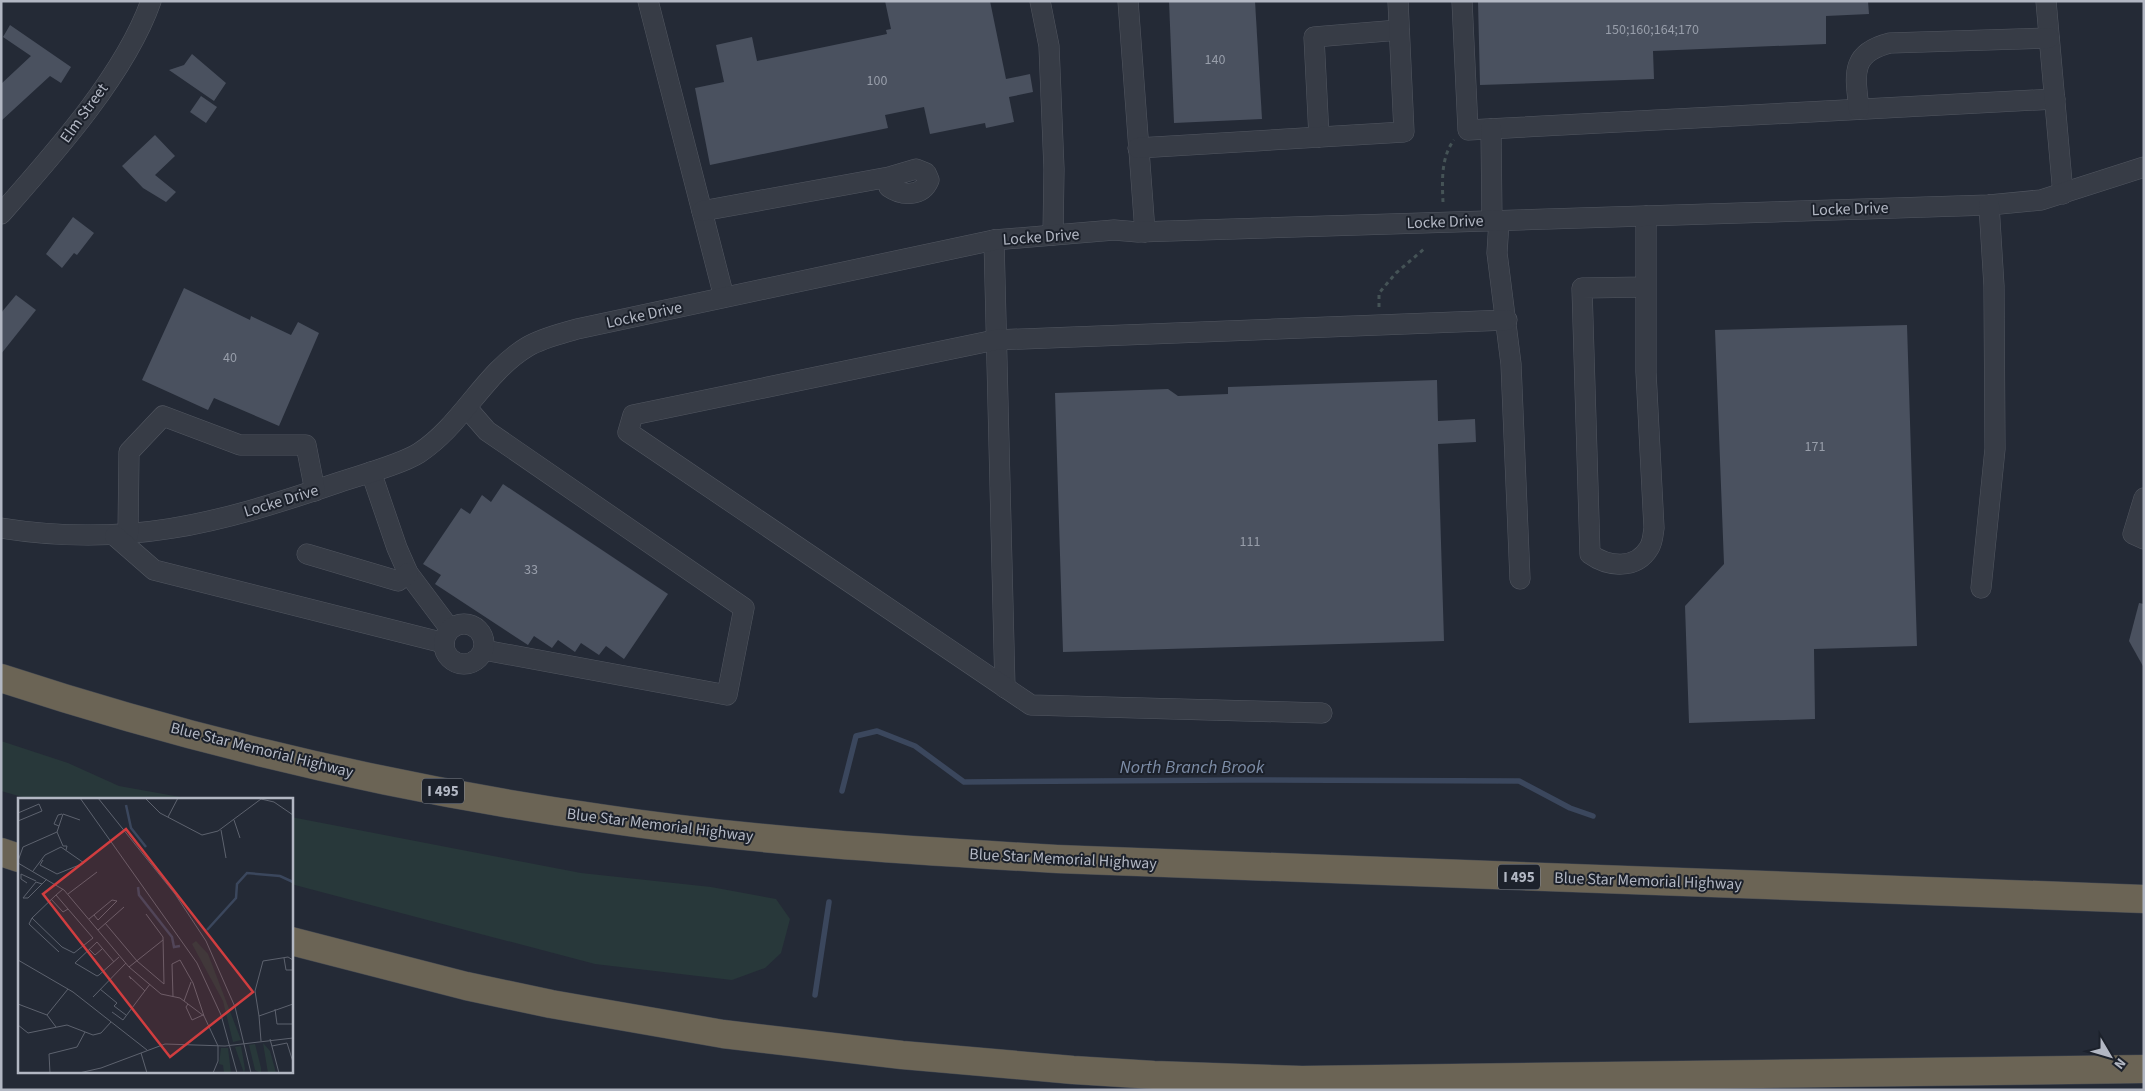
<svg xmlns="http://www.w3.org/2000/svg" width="2145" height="1091" font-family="'Source Sans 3',sans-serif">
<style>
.green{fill:#28383a}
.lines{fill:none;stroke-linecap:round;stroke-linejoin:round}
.stream{stroke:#3b475d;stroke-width:5.5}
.building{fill:#4a515f}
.minor-casing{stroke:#525761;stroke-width:21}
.highway-casing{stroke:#424751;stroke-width:29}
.path{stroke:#455356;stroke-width:3;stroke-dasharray:4 4;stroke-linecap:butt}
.minor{stroke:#373c46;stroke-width:20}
.highway{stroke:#6b6455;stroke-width:28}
.labels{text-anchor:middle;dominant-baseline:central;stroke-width:4;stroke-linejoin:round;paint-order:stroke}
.number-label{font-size:14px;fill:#989eaa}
.shield{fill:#1c212b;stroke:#858a95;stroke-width:1}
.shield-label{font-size:15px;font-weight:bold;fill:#b2b7c3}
.street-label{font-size:16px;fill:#b2b7c3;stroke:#1c212b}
.water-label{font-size:18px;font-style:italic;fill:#7d8da7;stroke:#1c212b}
.inset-river{fill:none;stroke:#3b475d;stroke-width:2.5}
.inset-road{fill:none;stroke:#5d626e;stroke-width:1}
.view{fill:#d13d3f;fill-opacity:0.15;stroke:#d13d3f;stroke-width:2.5}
.inset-edge{fill:none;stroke:#b2b7c3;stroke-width:2.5}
</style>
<rect width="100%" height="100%" fill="#242a36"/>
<g class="green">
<path d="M1,741L68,763L119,786L197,800H33L1,791Z"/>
<path d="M291,817L581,873L711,887L776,899L790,919L781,953L765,968L732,980L595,964L291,884Z"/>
</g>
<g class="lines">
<g class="stream">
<path d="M842,791L856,736L877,731L915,746L964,782L1239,780L1519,781L1570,808L1593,816"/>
<path d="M815,995L829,902"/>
</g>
</g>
<g class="building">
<path d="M885,1H990L1006,79L1030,74L1033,92L1009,97L1014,122L986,128L985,123L930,134L924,107L885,115L888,128L710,165L695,88L724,82L716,45L752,37L757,61L887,34L886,30L891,29Z"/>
<path d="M1169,1H1255L1262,119L1174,123Z"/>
<path d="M1478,1H1868L1869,14L1826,16V44L1653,51L1654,79L1480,85Z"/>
<path d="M10,25L71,67L61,83L50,76L1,121V84L31,56L3,37Z"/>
<path d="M192,54L226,83L214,101L169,70L184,65Z"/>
<path d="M201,96L217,107L206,123L190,112Z"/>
<path d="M155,135L175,156L155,175L176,192L166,202L143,188L122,166Z"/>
<path d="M73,217L94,233L77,255L74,253L62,268L46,254Z"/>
<path d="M184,288L250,320L251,316L291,335L298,322L319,333L279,426L214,398L208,410L142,380Z"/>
<path d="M16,295L36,310L1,354V313Z"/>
<path d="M1907,325L1917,646L1814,649L1815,719L1689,723L1685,606L1724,564L1715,330Z"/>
<path d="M1437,380L1438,421L1475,419L1476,442L1438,444L1444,641L1063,652L1055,393L1168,389L1178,396L1228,394V387Z"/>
<path d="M503,484L668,594L624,659L606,646L599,655L581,643L575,652L558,640L552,648L534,636L528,645L435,584L441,575L423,564L461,508L470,514L482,495L491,502Z"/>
<path d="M2139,603L2144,604V668L2129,641Z"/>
</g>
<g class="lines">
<defs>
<g id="minor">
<path d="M648,1L724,297"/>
<path d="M1040,1L1049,46L1054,169L1053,235"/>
<path d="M1128,1L1145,232"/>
<path d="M1462,1L1468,130L2055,99"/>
<path d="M2046,1L2063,194"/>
<path d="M1859,109C1855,74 1850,53 1890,43L2049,38"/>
<path d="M1491,129L1492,221"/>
<path d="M1319,137L1314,37L1399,30"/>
<path d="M1138,148L1404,132L1398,1"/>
<path d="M702,211L889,177L916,169L926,173L929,180C922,197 902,196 889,187V177"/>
<path d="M1,214C53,155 125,75 151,1"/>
<path d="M1499,221L1497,253L1511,364L1520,579"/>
<path d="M994,240L1005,688"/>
<path d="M1646,287L1582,288L1590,554C1608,567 1636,570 1649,548C1653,542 1653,534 1654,528L1646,372V216"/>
<path d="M467,408L487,431L744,608L727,695L484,650"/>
<path d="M371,472L397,548L408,573L450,629"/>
<path d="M2144,498L2133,534L2144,539"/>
<path d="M1,528C126,548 217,524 334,484C357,476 400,465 419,453C462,425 484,373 527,347C542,338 560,334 577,329L994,240L1114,230L1138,232L1989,205L2041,200L2144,167"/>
<path d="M128,535L129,452L163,416L240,445H306L315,491"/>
<path d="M115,536L154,570L444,643"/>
<path d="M307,554L398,581L408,573"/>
<path d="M1981,588L1995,449L1994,286L1989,205"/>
<circle cx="464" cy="644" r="20"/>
<path d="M1322,713L1031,705L628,432L633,415L995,340L1507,320"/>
</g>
<g id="highway">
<path d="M1,678C196,742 397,789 600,818C751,841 904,850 1057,859L2144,899"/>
<path d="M1,852L19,858"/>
<path d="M291,941L466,986L551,1004L723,1034L902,1055L1073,1070L1154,1075L1302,1080L2144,1069"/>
</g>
</defs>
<use href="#minor" class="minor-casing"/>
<use href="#highway" class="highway-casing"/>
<g class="path">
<path d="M1443,202C1442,181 1441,157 1454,140"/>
<path d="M1379,307V293L1396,273L1424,249"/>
</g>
<use href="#minor" class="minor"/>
<use href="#highway" class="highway"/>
</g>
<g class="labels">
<g class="number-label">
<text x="1652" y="30">150;160;164;170</text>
<text x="1215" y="60">140</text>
<text x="877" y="81">100</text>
<text x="230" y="358">40</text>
<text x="1815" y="447">171</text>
<text x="1250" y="542">111</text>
<text x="531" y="570">33</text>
</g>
<g class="shield">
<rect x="422" y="778.5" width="42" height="25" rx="4"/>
<rect x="1498" y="864.5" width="42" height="25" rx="4"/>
</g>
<g class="shield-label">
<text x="443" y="791">I 495</text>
<text x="1519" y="877">I 495</text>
</g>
<g class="street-label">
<text transform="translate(84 113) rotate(-54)">Elm Street</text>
<text transform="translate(1850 209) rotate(-2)">Locke Drive</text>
<text transform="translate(1445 222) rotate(-2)">Locke Drive</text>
<text transform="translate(1041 237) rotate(-4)">Locke Drive</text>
<text transform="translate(644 315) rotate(-12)">Locke Drive</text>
<text transform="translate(281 501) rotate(-17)">Locke Drive</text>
<text transform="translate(262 750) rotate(14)">Blue Star Memorial Highway</text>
<text transform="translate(660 825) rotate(7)">Blue Star Memorial Highway</text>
<text transform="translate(1063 859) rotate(3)">Blue Star Memorial Highway</text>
<text transform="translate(1648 881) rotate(2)">Blue Star Memorial Highway</text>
</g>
<g class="water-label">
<text x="1192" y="767">North Branch Brook</text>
</g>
</g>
<g transform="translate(18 798)">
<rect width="275" height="275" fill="#242a36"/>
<path d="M178,143L190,156L223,242L215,244L205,203L174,146ZM245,245L252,253L258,275H250ZM237,246L243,270V275L237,272L231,247ZM223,248L227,271L226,275L217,249ZM203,250H210L213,275H206L205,267L201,266Z" fill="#28383a"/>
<path class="inset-river" d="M108,7L113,30L128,49M120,89L121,97L154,139L156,149L162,148M189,132L218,100L219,86L229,75L262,78L275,84"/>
<path class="inset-road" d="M62,0L179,165L203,217L219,275M80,0L157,96L188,143L217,209L233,275M127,0L142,15L184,37L200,33L243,1L256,4L275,17M0,15L21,6L24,13L0,23M150,19L160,0M216,22L222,40M41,28L36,26L40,17L44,16M203,32L208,60M48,52L49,48H45L39,34L45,16L62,22M25,62L22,67L39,76L66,65L43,49M0,63L5,49L39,34M0,65L46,92L111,169L143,196L162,200L186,218L200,248V263L195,275M15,73L27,57L43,49M9,85L3,81V76L18,83M24,86L18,84L5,100H10L29,81M50,96L79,74M38,97L75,140L56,155L44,149L14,120L38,97L45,91M33,101L45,114L50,111M14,120L11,126L41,154M71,121L94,102L99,103L80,122L76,117M87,125L119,163L146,186L145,139L128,116M80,132L106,109M71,151L77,157L84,151M266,160L268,172H275M0,162L55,194L129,252M96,164L79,144L57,165L79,178L81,177L101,159M111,169L145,142M113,181L111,178L127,193M82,191L99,205L96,208L108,217M75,199L108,165M155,199L154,166L162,162L175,185L186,218M166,203L173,184M0,206L29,217L38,229M170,206L168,209L174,222L185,217M257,211L259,226H275M94,214L105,222L132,186M29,217L50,191M241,218L237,193L245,163L270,159L275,162M0,227L10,235L49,227L75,237L83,235L93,224M252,241L261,275M243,243L241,218L275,206M254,248L269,245L275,264M123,255L129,275M32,275L31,256L59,249L67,234M61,275L83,270L147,246L207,248L275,240"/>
<path class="view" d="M108,31L235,194L152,259L25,96Z"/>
<rect width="275" height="275" class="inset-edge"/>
</g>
<rect width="2145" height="1091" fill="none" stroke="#b2b7c3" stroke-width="5"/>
<g transform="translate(2110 1056) rotate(128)" stroke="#1c212b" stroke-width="4" paint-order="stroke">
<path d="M0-4L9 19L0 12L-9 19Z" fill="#b2b7c3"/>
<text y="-8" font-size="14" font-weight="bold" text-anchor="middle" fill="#b2b7c3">N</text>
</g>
</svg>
